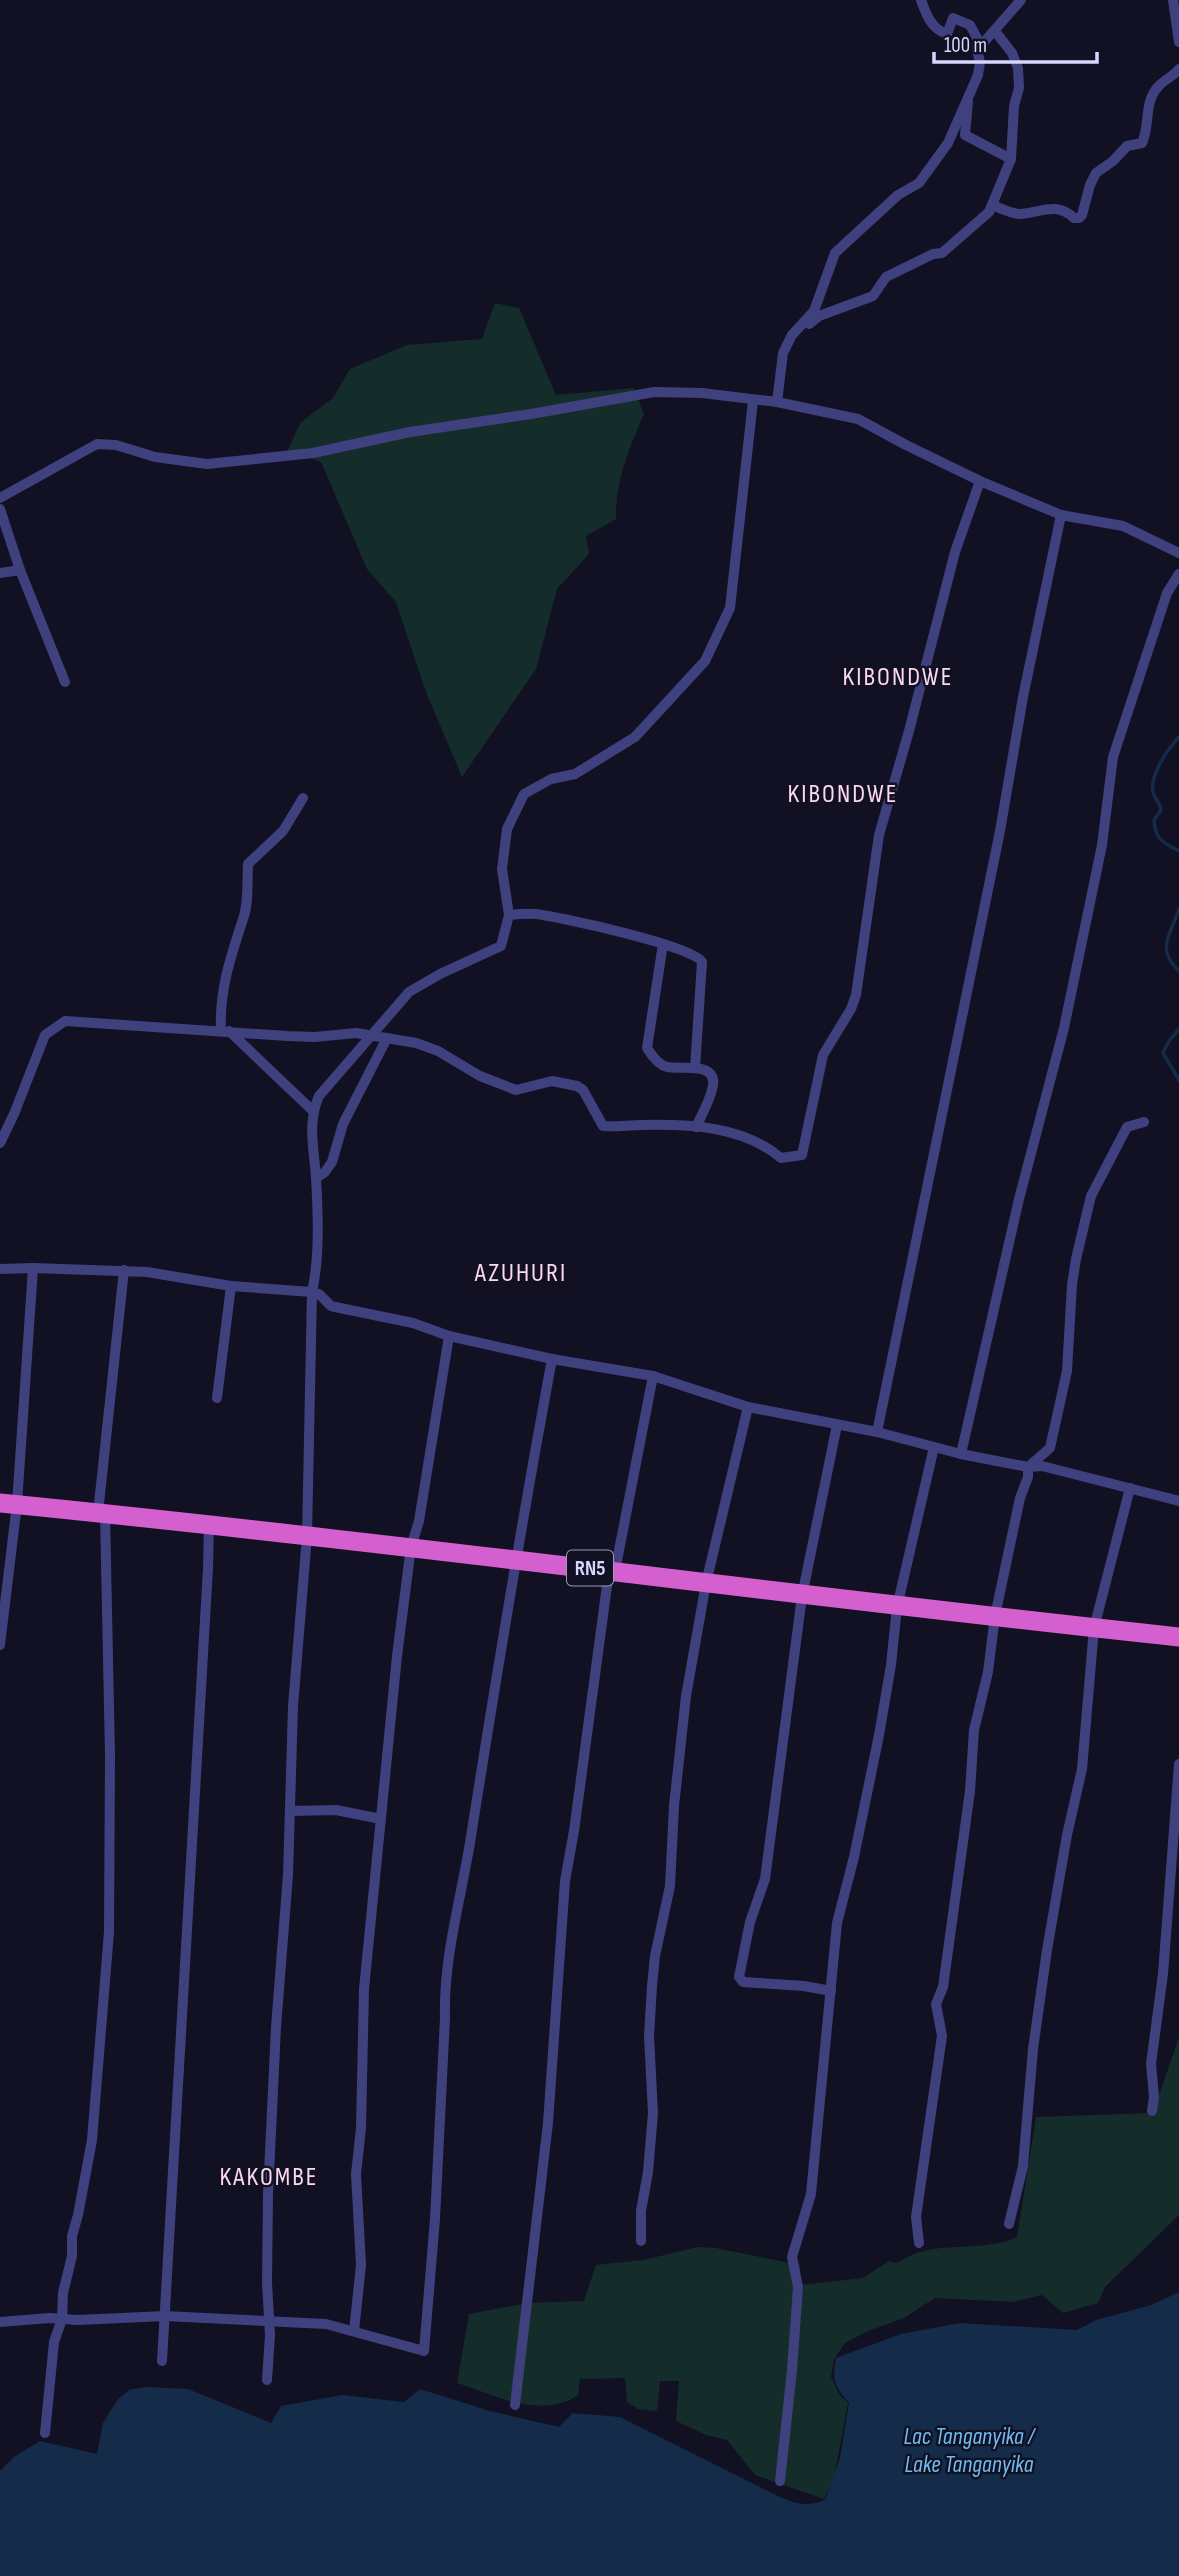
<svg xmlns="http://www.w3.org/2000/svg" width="1179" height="2576" font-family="'Sofia Sans Condensed',sans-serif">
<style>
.green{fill:#142d2a}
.water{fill:#142c49}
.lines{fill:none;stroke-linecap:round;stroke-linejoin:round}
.stream{stroke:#142c49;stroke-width:3.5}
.minor{stroke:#3f417e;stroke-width:10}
.trunk{stroke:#d460cf;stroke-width:19}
.labels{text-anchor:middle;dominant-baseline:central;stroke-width:5;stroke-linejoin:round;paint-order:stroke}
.shield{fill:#121023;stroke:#9d9bba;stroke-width:2}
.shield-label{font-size:21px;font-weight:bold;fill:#d8d6fb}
.water-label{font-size:24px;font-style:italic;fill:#6dbdf3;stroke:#121023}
.quarter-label{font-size:26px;letter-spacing:2px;fill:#fcd8f1;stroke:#121023}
</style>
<rect width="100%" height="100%" fill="#121023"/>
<g class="green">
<path d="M495,303L519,308L556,395L634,388L644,414C629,448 615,482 616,519L586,536L589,554L557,589L536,669L462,777L426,692L396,602L367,569L321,462L288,450L300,423L333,398L350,369L407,345L482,339Z"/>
<path d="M1179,2037V2215L1105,2287L1098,2303L1063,2313L1042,2295L1013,2302L935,2298L904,2318L868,2331L845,2343L834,2359L831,2377L839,2394L848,2403L834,2478L824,2499L755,2475L727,2440L706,2435L676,2421L679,2381H660L657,2411L638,2409L627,2402L625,2378L580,2379L578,2395C541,2420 495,2395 457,2383L469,2314L528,2303L584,2301L596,2265L643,2260L698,2247L716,2248L800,2265L801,2285L863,2278L889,2261L897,2263C935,2237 978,2255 1017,2237L1036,2117L1153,2113Z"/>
</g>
<path class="water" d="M1179,2292V2576H0V2471L14,2457L40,2441L97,2454L103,2423L118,2399L129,2390L145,2387L188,2389L271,2423L281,2406L342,2395L404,2402L420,2389L490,2411L559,2427L573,2413L620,2417L778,2496C795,2504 807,2507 825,2500L840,2458L849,2403C834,2386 832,2380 836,2358L901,2334L960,2323L1077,2330L1096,2320L1151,2305Z"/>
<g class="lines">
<g class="stream">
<path d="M1179,737C1168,749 1147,778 1154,795C1157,802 1160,802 1161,810L1154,820C1155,839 1163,843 1179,851"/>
<path d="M1179,909C1171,934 1155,949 1179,971"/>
<path d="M1179,1029L1169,1041L1163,1053L1179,1080"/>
</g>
<g class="minor">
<path d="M921,0C926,14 931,29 947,34L953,18L970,25L977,38V50"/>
<path d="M1173,0L1179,42"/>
<path d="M968,101L965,135L1011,159"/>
<path d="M992,205C1000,208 1011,214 1020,214C1040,213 1056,201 1074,218H1079L1082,215L1090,185L1096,173L1113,161L1127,146L1142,143C1150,126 1144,103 1157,88C1163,80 1173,77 1179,69"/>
<path d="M809,324L819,316L873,296L886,277L933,254L942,253L989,212L1011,159L1014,106L1019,88L1018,68L1012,53L995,31"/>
<path d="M777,402L783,353L792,335L814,311L835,253L898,195L919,183L948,143L978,75L980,62L977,50L1021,0"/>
<path d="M0,498L97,444L116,445L155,457L207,464L313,453L410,432L531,414L654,392L702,393L777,402L858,419L906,445L980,481L1061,515L1123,526L1179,553"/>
<path d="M0,509L20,570L65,682"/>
<path d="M0,573L20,570"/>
<path d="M509,915C518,914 527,913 536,914C560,917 694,946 702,962L695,1068"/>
<path d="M663,944L647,1048C652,1056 659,1065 667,1067C681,1070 716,1061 713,1085C711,1099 702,1114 696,1127"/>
<path d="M221,1031C219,990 231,956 243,919C249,903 247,881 248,864L283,831L303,798"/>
<path d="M229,1031L313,1111"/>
<path d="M0,1143L14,1114L45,1035L65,1021L287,1036L315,1037L356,1033L416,1043L438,1051L480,1076L516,1090L552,1081L577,1086L583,1090L603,1126C616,1127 629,1125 642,1125C690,1124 743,1126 781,1158L802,1155L823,1055L851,1009L856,995L879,835L909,731L955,552L980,481"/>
<path d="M316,1178L325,1172L332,1162L343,1124L387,1038"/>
<path d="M0,1269L33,1268L147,1272L231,1286L312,1292L319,1294L331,1306L340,1308L413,1323L449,1336L552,1359L653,1376L748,1407L877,1432L961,1454L1028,1467L1042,1466L1179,1501"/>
<path d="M217,1398L231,1286"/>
<path d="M877,1432L1000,831L1023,697L1061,515"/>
<path d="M961,1454L1019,1199L1064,1028L1102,845L1113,757L1167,593L1179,574"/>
<path d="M98,1513L124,1270"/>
<path d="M615,1571L653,1376"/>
<path d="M0,1645L17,1504L33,1268"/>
<path d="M290,1811L336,1810L381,1819"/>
<path d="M831,1991L804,1986L743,1982L739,1977L750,1922L765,1879L802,1596L837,1425"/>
<path d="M1152,2111L1154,2097L1151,2064L1163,1974L1179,1764"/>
<path d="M1009,2224L1023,2166L1033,2049L1047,1950L1067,1835L1082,1769L1094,1628L1130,1488"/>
<path d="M641,2241V2211L648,2172L653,2113L649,2036L652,1986L655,1956L670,1886L674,1806L686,1696L706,1583L748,1407"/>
<path d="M919,2243L916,2217L942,2036L936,2004L943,1987L970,1791L974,1730L988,1672L995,1616L1020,1498L1028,1477V1467L1050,1448L1067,1371L1072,1285L1076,1259L1091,1196L1127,1127L1144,1122"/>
<path d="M0,2322L50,2318L77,2320L165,2316L326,2324L424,2351L435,2219L445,2018C443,1956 463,1892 472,1830C497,1672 523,1515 552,1359"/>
<path d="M354,2331L361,2265L356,2174L361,2128L364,1989L397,1656L411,1547L419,1521L449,1336"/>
<path d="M162,2361L208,1568L209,1524"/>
<path d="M267,2380L270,2335L267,2283L268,2194L276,2027L288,1875L293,1706L307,1536L312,1292C320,1255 318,1214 316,1177C314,1149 307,1123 319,1096L409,992L440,974L501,946L509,915L502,869L507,829L524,794L551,779L575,774L635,737L705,661L730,608L753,401"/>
<path d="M515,2405L548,2123L565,1881L574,1831L609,1571"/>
<path d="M45,2433L54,2342L62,2319L63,2293L72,2256V2236L78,2215L92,2140L109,1932L110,1755L105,1513"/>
<path d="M780,2481L792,2370L798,2287L792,2257L811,2194L837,1923L854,1857L879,1735L891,1665L897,1607L934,1447"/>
</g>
<path class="trunk" d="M0,1503C394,1542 786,1595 1179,1637"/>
</g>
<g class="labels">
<rect class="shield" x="567" y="1550.5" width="46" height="35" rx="5"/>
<g class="shield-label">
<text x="590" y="1568">RN5</text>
</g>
<g class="water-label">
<text x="969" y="2436">Lac Tanganyika /<tspan x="969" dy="28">Lake Tanganyika</tspan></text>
</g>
<g class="quarter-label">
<text x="898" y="677">KIBONDWE</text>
<text x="843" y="794">KIBONDWE</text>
<text x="521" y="1273">AZUHURI</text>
<text x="269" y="2177">KAKOMBE</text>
</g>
</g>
<path d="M934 52v10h163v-10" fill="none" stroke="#d8d6fb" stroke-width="3.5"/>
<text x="944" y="52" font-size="21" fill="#d8d6fb" stroke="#121023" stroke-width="5" paint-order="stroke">100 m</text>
</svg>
